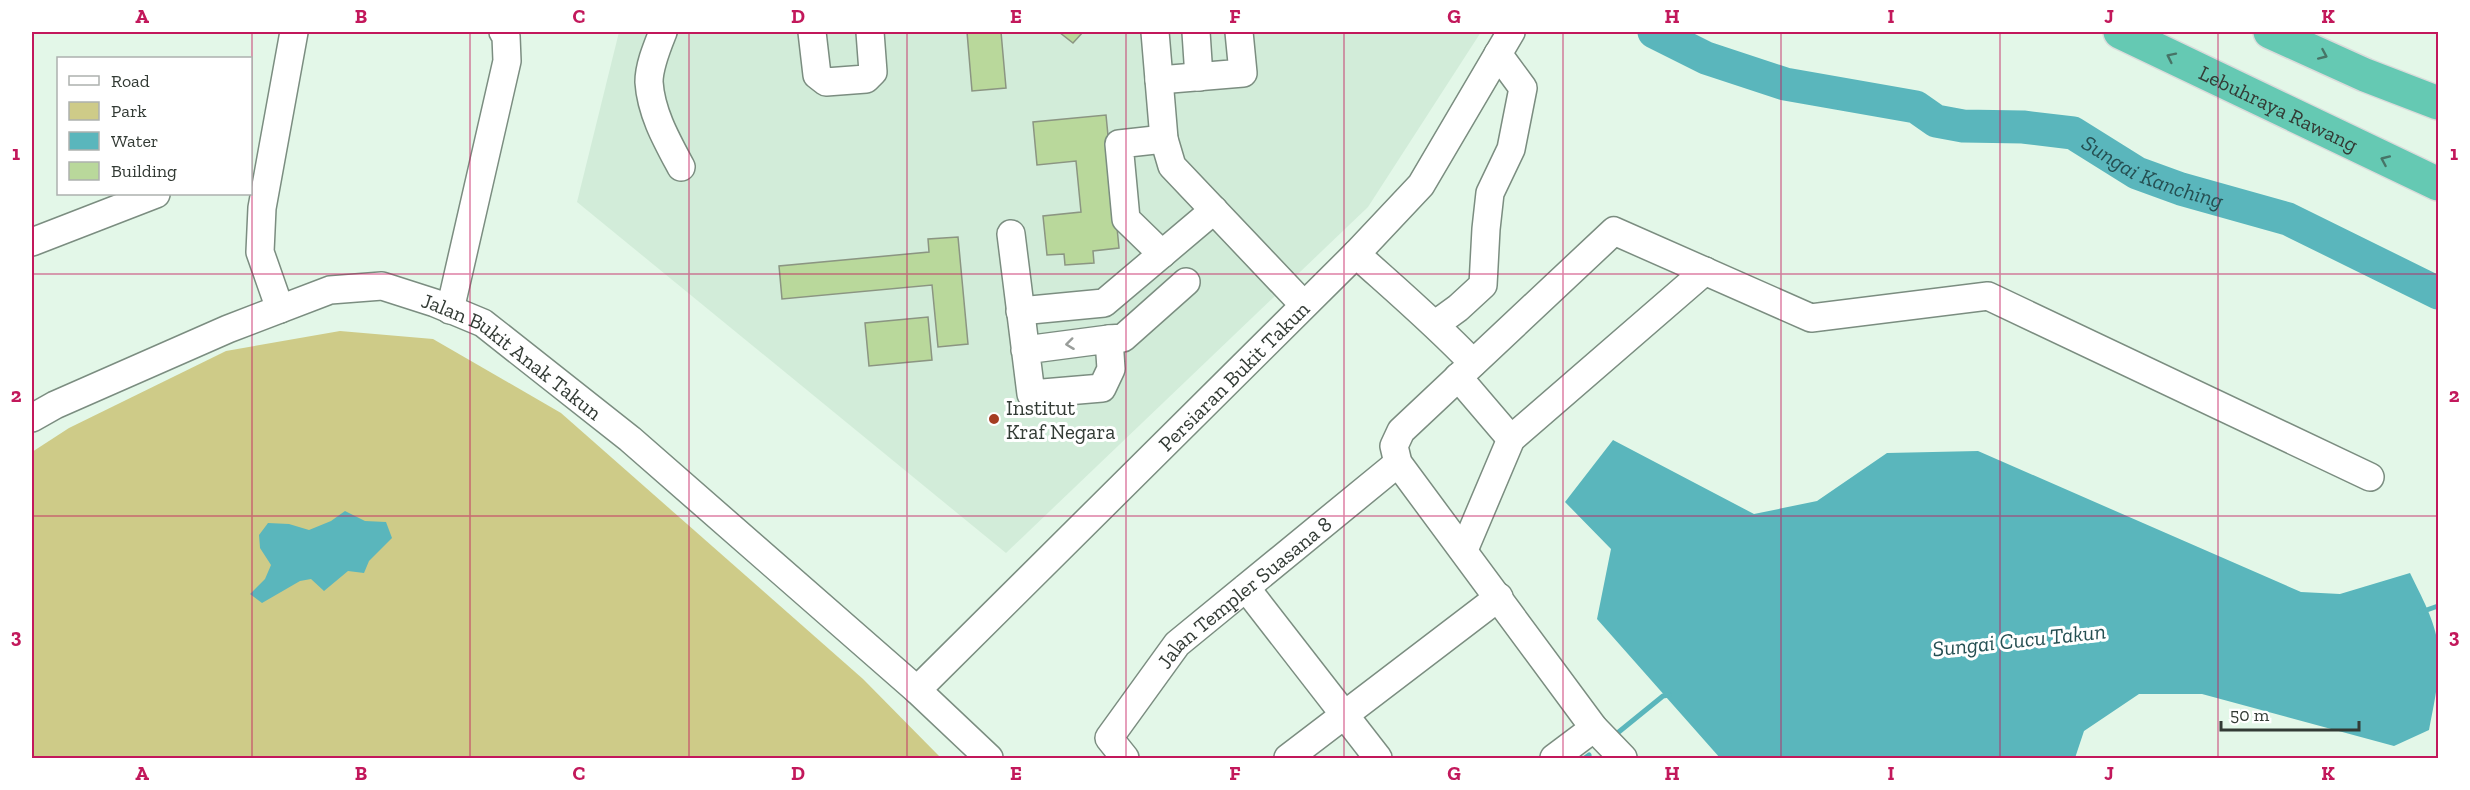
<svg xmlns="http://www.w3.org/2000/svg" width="2470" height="790" font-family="'Zilla Slab',serif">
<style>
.built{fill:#d2ecd9}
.green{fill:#cecb88}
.water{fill:#5ab6bc}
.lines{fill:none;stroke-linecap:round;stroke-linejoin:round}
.stream{stroke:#5ab6bc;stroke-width:5}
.river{stroke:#5ab6bc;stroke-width:33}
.building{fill:#b9d89b;stroke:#8b9582;stroke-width:1.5}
.minor-casing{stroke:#7b8d80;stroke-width:30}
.highway-casing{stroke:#dadcdb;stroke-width:36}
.minor{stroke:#fff;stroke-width:27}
.highway{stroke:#65c9b3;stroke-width:33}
.oneway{stroke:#477467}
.oneway2{stroke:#999d9a}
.grid{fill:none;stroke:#c2185b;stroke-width:1.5;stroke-opacity:0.55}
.poi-dot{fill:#a53d22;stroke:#fff;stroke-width:2}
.labels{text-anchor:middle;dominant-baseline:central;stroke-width:6;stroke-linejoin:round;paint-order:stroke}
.street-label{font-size:21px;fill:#333b35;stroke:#fff}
.poi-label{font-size:21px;fill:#333b35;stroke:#fff;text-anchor:start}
.water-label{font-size:22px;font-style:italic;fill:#254f52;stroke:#fff}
.neatline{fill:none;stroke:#c2185b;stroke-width:2}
.grid-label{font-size:20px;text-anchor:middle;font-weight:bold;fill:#c2185b}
</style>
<rect width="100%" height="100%" fill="#e3f7e8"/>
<path class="built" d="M619,32H1481L1368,207L1006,553L577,202Z"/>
<path class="green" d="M340,331L433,339L561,413L863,679L941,758H32V452L69,428L226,351Z"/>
<g class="water">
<path d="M1613,440L1754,514L1817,501L1887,453L1978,451L2301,592L2340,594L2410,573C2421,596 2436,622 2438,647C2441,675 2434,703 2429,730L2394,746L2202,694H2139L2084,731L2075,758H1720L1597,619L1611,549L1565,502Z"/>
<path d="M345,511L365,521L386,522L392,538L369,561L364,573L348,571L324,591L311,579L300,581L262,603L250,594L265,579L271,565L260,548L259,535L268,523L289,524L309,530L331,521Z"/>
</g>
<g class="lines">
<g class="stream">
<path d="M2421,612L2438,606"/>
<path d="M1615,735L1663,696L1669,695"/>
<path d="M1585,758L1589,755"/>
</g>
<path class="river" id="s1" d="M1654,32L1706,58L1785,84L1916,107L1936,121L1963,126L2023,127L2073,133L2137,173L2181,189L2288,219L2438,293"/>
</g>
<g class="building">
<path d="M967,32H1001L1006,88L972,91Z"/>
<path d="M1059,32H1083L1073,43Z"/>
<path d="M1106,115L1119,248L1093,251L1094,263L1065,265L1064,254L1047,255L1043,216L1081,212L1076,161L1037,165L1033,122Z"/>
<path d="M958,237L968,344L938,347L932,285L782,299L779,266L929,252L928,239Z"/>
<path d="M928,317L932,360L869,366L865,323Z"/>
</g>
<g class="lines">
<defs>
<g id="minor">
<path d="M663,32C657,47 649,66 649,82C651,113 667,141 681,167"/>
<path d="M812,32L817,75L826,82L866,79L873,72L870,32"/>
<path d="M1155,32L1164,139L1172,166L1303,304"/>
<path d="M1196,32L1199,77"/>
<path d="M1159,80L1243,73L1239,32"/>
<path d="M1011,234L1031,394L1102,388L1111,369L1109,339L1025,350"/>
<path d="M32,242L156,194"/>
<path d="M1162,254L1126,219L1119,144L1164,139"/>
<path d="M1356,254C1396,290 1436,324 1473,363"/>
<path d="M280,309L260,252L262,208L294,32"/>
<path d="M450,310L507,61L506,36L503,32"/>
<path d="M1020,311L1104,303L1214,210"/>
<path d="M1436,324L1458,308L1483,285L1486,229L1490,193L1511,149L1523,88L1498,54"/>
<path d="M1109,339L1123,338L1186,282"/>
<path d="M1458,377L1511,439"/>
<path id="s2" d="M32,418L55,405L228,329L330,290L382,286L435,303L483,323L630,439L917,690L989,758"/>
<path d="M1464,550L1511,439L1705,271"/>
<path d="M1246,588L1378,758"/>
<path id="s3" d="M917,690L1356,254L1421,185L1511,32"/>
<path id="s4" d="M1125,758L1109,738L1177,644L1398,463"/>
<path d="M1288,758L1499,597"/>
<path d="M1554,758L1594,728"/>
<path d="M1623,758L1594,728L1398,463L1394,446L1401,431L1614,231L1811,318L1988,296L2370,477"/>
</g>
<g id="highway">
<path id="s5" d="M2120,32L2438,184"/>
<path d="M2270,32L2365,75L2438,103"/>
</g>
</defs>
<use href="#minor" class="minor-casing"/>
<use href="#highway" class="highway-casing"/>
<use href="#minor" class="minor"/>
<use href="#highway" class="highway"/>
</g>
<defs><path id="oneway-chevron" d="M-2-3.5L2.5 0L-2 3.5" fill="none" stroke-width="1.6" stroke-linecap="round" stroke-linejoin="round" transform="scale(1.5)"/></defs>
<g class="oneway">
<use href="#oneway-chevron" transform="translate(2323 55) rotate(24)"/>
<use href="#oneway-chevron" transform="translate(2171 57) rotate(-154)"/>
<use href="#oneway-chevron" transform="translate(2385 160) rotate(-156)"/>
</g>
<use class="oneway2" href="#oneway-chevron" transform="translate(1070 344) rotate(173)"/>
<path class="grid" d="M252,32V758M470,32V758M689,32V758M907,32V758M1126,32V758M1344,32V758M1563,32V758M1781,32V758M2000,32V758M2218,32V758M32,274H2438M32,516H2438"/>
<circle class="poi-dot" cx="994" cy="419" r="6"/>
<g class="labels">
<g class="street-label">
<text stroke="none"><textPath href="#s5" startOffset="176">Lebuhraya Rawang</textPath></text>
<text stroke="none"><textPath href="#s2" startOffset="526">Jalan Bukit Anak Takun</textPath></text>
<text stroke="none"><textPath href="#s3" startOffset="446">Persiaran Bukit Takun</textPath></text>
<text stroke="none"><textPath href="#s4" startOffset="226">Jalan Templer Suasana 8</textPath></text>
</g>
<g class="poi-label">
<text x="1006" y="407">Institut<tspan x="1006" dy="24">Kraf Negara</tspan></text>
</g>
<g class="water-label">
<text stroke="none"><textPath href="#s1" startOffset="526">Sungai Kanching</textPath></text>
<text transform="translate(2019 640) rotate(-6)">Sungai Cucu Takun</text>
</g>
</g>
<rect width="2470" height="790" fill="none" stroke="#ffffff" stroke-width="66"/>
<rect x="57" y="57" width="195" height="138" fill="#ffffff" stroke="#adb1ae" stroke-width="1.5"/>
<rect x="69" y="76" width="30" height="9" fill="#ffffff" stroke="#adb1ae" stroke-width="1.5"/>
<text x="111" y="87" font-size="18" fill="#333b35">Road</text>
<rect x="69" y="102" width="30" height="18" fill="#cecb88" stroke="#adb1ae" stroke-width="1.5"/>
<text x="111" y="117" font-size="18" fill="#333b35">Park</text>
<rect x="69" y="132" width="30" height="18" fill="#5ab6bc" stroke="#adb1ae" stroke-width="1.5"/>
<text x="111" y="147" font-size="18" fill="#333b35">Water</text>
<rect x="69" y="162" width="30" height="18" fill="#b9d89b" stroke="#adb1ae" stroke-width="1.5"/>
<text x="111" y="177" font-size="18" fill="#333b35">Building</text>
<path d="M2221 721v9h138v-9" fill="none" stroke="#333b35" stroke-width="3"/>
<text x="2230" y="721" font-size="18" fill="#333b35" stroke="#ffffff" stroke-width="4.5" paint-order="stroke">50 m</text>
<rect x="33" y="33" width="2404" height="724" class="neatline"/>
<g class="grid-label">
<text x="142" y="23">A</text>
<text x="361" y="23">B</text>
<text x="579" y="23">C</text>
<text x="798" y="23">D</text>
<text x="1016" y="23">E</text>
<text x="1235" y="23">F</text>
<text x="1454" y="23">G</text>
<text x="1672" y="23">H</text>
<text x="1891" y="23">I</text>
<text x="2109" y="23">J</text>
<text x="2328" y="23">K</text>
<text x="16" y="160">1</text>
<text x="2454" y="160">1</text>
<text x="16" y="402">2</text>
<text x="2454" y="402">2</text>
<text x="16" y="643">3</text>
<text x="2454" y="643">3</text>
<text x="142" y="780">A</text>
<text x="361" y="780">B</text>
<text x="579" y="780">C</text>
<text x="798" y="780">D</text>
<text x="1016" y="780">E</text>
<text x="1235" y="780">F</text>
<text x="1454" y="780">G</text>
<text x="1672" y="780">H</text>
<text x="1891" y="780">I</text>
<text x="2109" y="780">J</text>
<text x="2328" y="780">K</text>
</g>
</svg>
